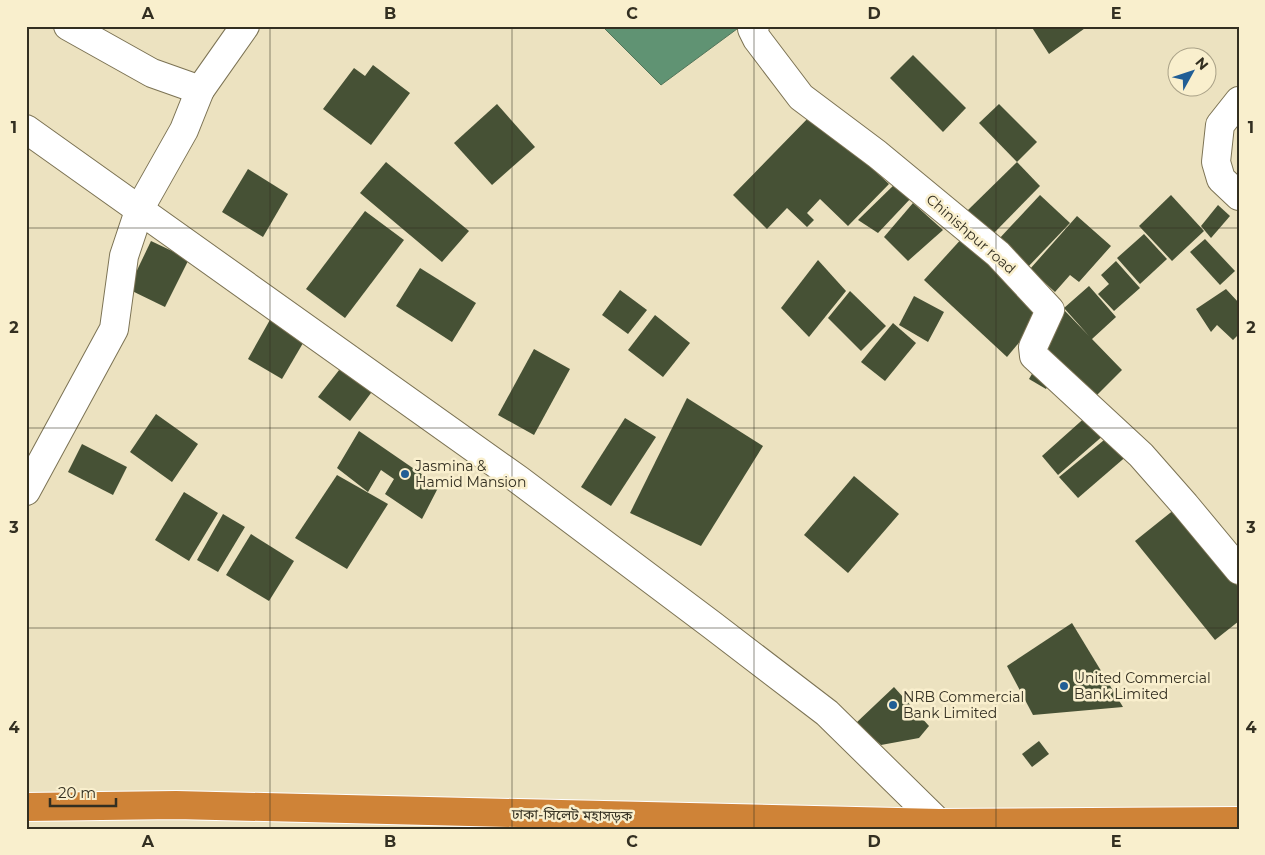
<svg xmlns="http://www.w3.org/2000/svg" width="1265" height="855" font-family="Montserrat,'Noto Sans Bengali',sans-serif">
<style>
.water{fill:#609373;stroke:#52755a}
.building{fill:#465135}
.lines{fill:none;stroke-linecap:round;stroke-linejoin:round}
.minor-casing{stroke:#7c7354;stroke-width:30}
.highway-casing{stroke:#fff;stroke-width:30}
.minor{stroke:#fff;stroke-width:28}
.highway{stroke:#cf8337;stroke-width:28}
.grid{fill:none;stroke:#332f21;stroke-width:1;stroke-opacity:0.55}
.poi-dot{fill:#215e95;stroke:#f9efcd;stroke-width:2}
.labels{text-anchor:middle;dominant-baseline:central;stroke-width:5;stroke-linejoin:round;paint-order:stroke}
.street-label{font-size:14px;fill:#332f21;stroke:#f9efcd}
.poi-label{font-size:14px;fill:#332f21;stroke:#f9efcd;text-anchor:start}
.neatline{fill:none;stroke:#332f21;stroke-width:2}
.grid-label{font-size:16px;text-anchor:middle;font-weight:bold;fill:#332f21}
</style>
<rect width="100%" height="100%" fill="#ece2c0"/>
<path class="water" d="M602,26H741L661,85Z"/>
<g class="building">
<path d="M1031,26H1088L1049,54Z"/>
<path d="M913,55L966,108L943,132L890,78Z"/>
<path d="M373,65L410,93L371,145L323,109L354,68L365,76Z"/>
<path d="M497,104L535,147L492,185L454,143Z"/>
<path d="M999,104L1037,142L1017,162L979,123Z"/>
<path d="M813,113L889,184L848,226L820,199L807,213L814,220L807,227L787,208L767,229L733,195Z"/>
<path d="M386,162L469,231L442,262L360,193Z"/>
<path d="M1017,162L1040,186L992,235L967,211Z"/>
<path d="M248,169L288,194L263,237L222,212Z"/>
<path d="M898,181L912,197L878,233L858,220Z"/>
<path d="M1040,195L1070,223L1026,269L998,240Z"/>
<path d="M1171,195L1204,231L1172,261L1139,226Z"/>
<path d="M913,203L943,230L908,261L884,237Z"/>
<path d="M1218,205L1230,216L1211,238L1201,226Z"/>
<path d="M365,211L404,240L345,318L306,289Z"/>
<path d="M1077,216L1111,246L1079,282L1070,275L1055,292L1030,269Z"/>
<path d="M1144,234L1167,259L1140,284L1117,258Z"/>
<path d="M964,236L1042,315L1007,357L924,280Z"/>
<path d="M1205,239L1235,271L1220,285L1190,252Z"/>
<path d="M151,241L189,259L165,307L128,289Z"/>
<path d="M818,260L846,291L809,337L781,308Z"/>
<path d="M1116,261L1140,288L1114,311L1098,294L1109,284L1101,275Z"/>
<path d="M420,268L476,303L452,342L396,306Z"/>
<path d="M1089,286L1116,317L1092,339L1122,370L1094,398L1040,340L1065,311L1089,336L1064,308Z"/>
<path d="M1226,289L1239,303V334L1233,340L1217,325L1211,332L1196,309Z"/>
<path d="M620,290L647,310L628,334L602,315Z"/>
<path d="M850,291L886,326L861,351L828,318Z"/>
<path d="M914,296L944,312L928,342L899,325Z"/>
<path d="M655,315L690,343L663,377L628,350Z"/>
<path d="M271,318L306,338L282,379L248,359Z"/>
<path d="M893,323L916,343L885,381L861,362Z"/>
<path d="M534,349L570,369L534,435L498,415Z"/>
<path d="M343,365L374,389L350,421L318,397Z"/>
<path d="M1036,367L1053,377L1046,389L1029,379Z"/>
<path d="M687,398L763,446L701,546L630,513Z"/>
<path d="M156,414L198,444L172,482L130,452Z"/>
<path d="M1089,414L1105,434L1058,475L1042,456Z"/>
<path d="M625,418L656,437L611,506L581,487Z"/>
<path d="M359,431L439,486L422,519L385,494L394,479L381,470L368,492L337,468Z"/>
<path d="M1109,436L1129,454L1078,498L1059,477Z"/>
<path d="M82,444L127,467L113,495L68,472Z"/>
<path d="M337,475L388,504L347,569L295,538Z"/>
<path d="M854,476L899,514L848,573L804,535Z"/>
<path d="M184,492L218,513L189,561L155,540Z"/>
<path d="M1175,509L1239,588V621L1215,640L1135,541Z"/>
<path d="M223,514L245,527L218,572L197,560Z"/>
<path d="M251,534L294,561L269,601L226,575Z"/>
<path d="M1072,623L1123,707L1033,715L1007,666Z"/>
<path d="M894,687L929,726L919,738L881,745L856,723Z"/>
<path d="M1039,741L1049,754L1032,767L1022,754Z"/>
</g>
<g class="lines">
<defs>
<g id="minor">
<path d="M68,26L152,73L200,90L245,26"/>
<path d="M755,26L752,29L757,39L801,97L877,154L998,254L1050,310L1033,347L1034,356L1141,455L1185,505L1239,570"/>
<path d="M1239,101L1220,125L1216,162L1221,179L1239,196"/>
<path d="M26,129L519,480L712,625L827,713L939,823L941,829"/>
<path d="M26,491L114,329L124,256L140,208L184,130L200,90"/>
</g>
<path id="highway" d="M26,807L176,805L939,823L1239,821"/>
</defs>
<use href="#minor" class="minor-casing"/>
<use href="#highway" class="highway-casing"/>
<use href="#minor" class="minor"/>
<use href="#highway" class="highway"/>
</g>
<path class="grid" d="M270,26V829M512,26V829M754,26V829M996,26V829M26,228H1239M26,428H1239M26,628H1239"/>
<g class="poi-dot">
<circle cx="405" cy="474" r="5"/>
<circle cx="1064" cy="686" r="5"/>
<circle cx="893" cy="705" r="5"/>
</g>
<g class="labels">
<g class="street-label">
<text transform="translate(971 234) rotate(41)">Chinishpur road</text>
<text transform="translate(572 815) rotate(1)">ঢাকা-সিলেট মহাসড়ক</text>
</g>
<g class="poi-label">
<text x="415" y="466">Jasmina &amp;<tspan x="415" dy="16">Hamid Mansion</tspan></text>
<text x="1074" y="678">United Commercial<tspan x="1074" dy="16">Bank Limited</tspan></text>
<text x="903" y="697">NRB Commercial<tspan x="903" dy="16">Bank Limited</tspan></text>
</g>
</g>
<rect width="1265" height="855" fill="none" stroke="#f9efcd" stroke-width="55"/>
<g transform="translate(1192 72) rotate(50)"><circle r="24" fill="#f9efcd" stroke="#aaa288"/>
<path d="M0-4L9 19L0 12L-9 19Z" fill="#215e95"/>
<text y="-8" font-size="14" font-weight="bold" text-anchor="middle" fill="#332f21">N</text>
</g>
<path d="M50 798v8h66v-8" fill="none" stroke="#332f21" stroke-width="2.5"/>
<text x="58" y="798" font-size="15" fill="#332f21" stroke="#f9efcd" stroke-width="4" paint-order="stroke">20 m</text>
<rect x="28" y="28" width="1210" height="800" class="neatline"/>
<g class="grid-label">
<text x="148" y="19">A</text>
<text x="390" y="19">B</text>
<text x="632" y="19">C</text>
<text x="874" y="19">D</text>
<text x="1116" y="19">E</text>
<text x="14" y="133">1</text>
<text x="1251" y="133">1</text>
<text x="14" y="333">2</text>
<text x="1251" y="333">2</text>
<text x="14" y="533">3</text>
<text x="1251" y="533">3</text>
<text x="14" y="733">4</text>
<text x="1251" y="733">4</text>
<text x="148" y="847">A</text>
<text x="390" y="847">B</text>
<text x="632" y="847">C</text>
<text x="874" y="847">D</text>
<text x="1116" y="847">E</text>
</g>
</svg>
